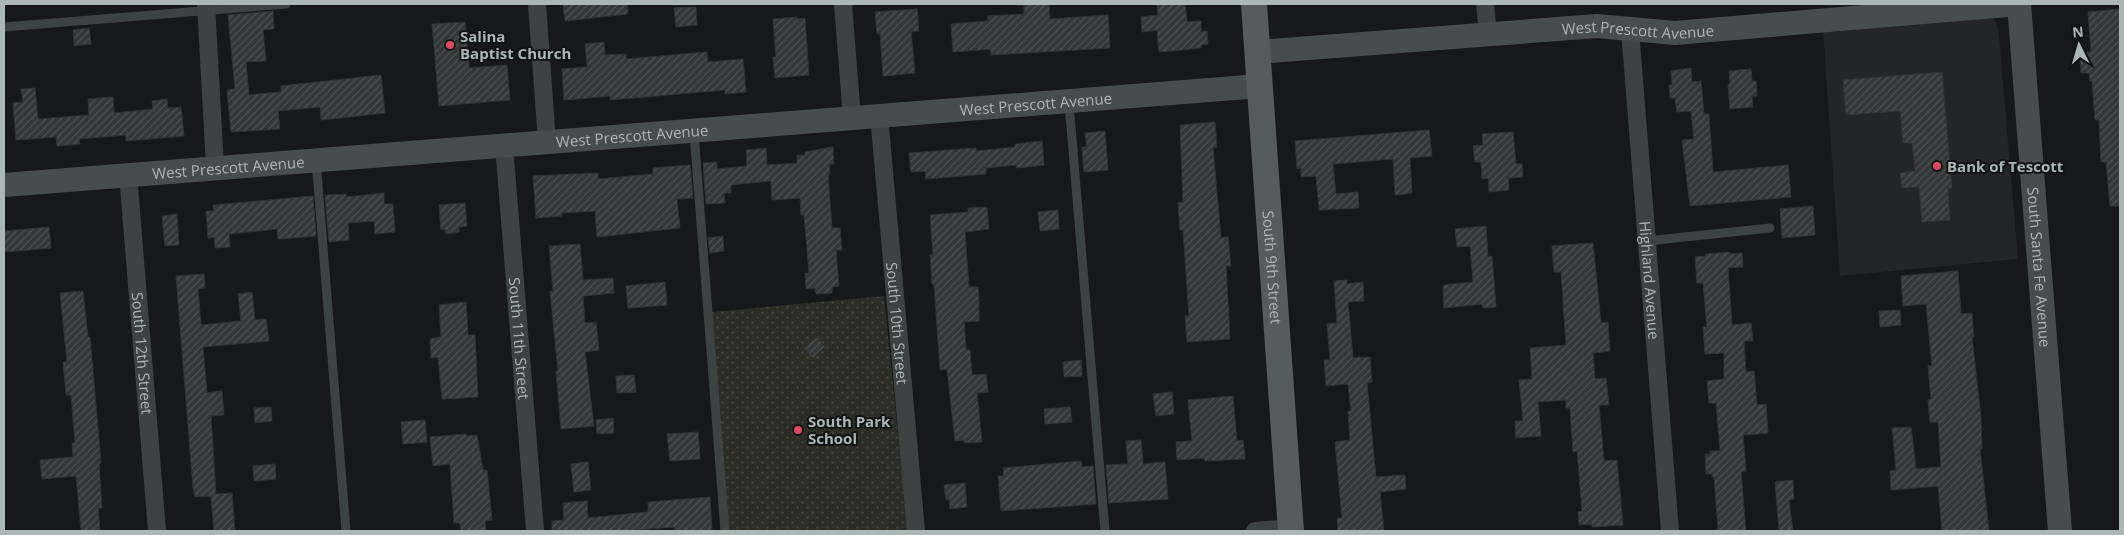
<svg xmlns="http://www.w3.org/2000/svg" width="2124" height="535" font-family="'Open Sans',sans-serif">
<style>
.built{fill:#232526}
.park{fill:url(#park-dots)}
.building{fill:url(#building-hatch);stroke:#313434}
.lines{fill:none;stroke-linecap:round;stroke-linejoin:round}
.lane{stroke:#3d4242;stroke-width:9}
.street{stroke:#3d4242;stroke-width:18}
.secondary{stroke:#474d4d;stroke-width:24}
.primary{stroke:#555c5c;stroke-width:26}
.poi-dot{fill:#de4961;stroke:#121314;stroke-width:2}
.labels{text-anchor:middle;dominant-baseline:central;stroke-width:4;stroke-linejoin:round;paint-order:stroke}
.street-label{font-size:15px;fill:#abb7b5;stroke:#121314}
.poi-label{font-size:15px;font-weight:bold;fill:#abb7b5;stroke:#121314;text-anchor:start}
</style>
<defs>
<pattern id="park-dots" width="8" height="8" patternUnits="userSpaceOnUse" patternTransform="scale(1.25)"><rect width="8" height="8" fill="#2b2d26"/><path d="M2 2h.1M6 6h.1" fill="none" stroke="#474943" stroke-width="1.8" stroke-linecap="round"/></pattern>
<pattern id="building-hatch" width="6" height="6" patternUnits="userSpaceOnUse" patternTransform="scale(1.25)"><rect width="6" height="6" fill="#343738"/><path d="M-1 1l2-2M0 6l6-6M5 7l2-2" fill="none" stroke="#4f5253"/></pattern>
</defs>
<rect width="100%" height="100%" fill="#171819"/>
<path class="built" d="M1986,17L1994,19L1997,25L1999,35L2018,259L1840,276L1823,30Z"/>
<path class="park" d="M884,296L908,531H729L712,312Z"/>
<g class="building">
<path d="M563,4H627L628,14L565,21Z"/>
<path d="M1024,4H1049L1050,19L1108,15L1110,48L991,55L990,49L953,52L951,24L988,21V16L1024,14Z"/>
<path d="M1157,4H1185L1187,22L1201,21V32L1207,31L1208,44L1201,45V48L1159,52L1157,30L1142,32L1141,17L1158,15Z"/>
<path d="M696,7L697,25L676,27L674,8Z"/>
<path d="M917,9L919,31L911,32L915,73L883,76L880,34H877L875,12Z"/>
<path d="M2120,9V206H2110L2106,162H2101L2099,120H2095L2092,81H2090L2089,73H2081L2080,53L2091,52L2088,12Z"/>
<path d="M273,11L274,29L263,30L266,61L246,62L249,95L281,92V86L381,75L385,113L321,120L320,107L278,111L280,129L231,132L227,90L235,89L228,15Z"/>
<path d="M797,17V19L805,18L809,75L775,78L773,57H776L773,19Z"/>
<path d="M465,22L469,68L507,65L510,100L439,106L432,24Z"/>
<path d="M89,28L91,44L74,46L73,30Z"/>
<path d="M604,42L605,55L626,54V59L707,52L708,62L743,59L746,92L725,94V90L610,100V96L564,100L562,69L587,67L585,44Z"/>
<path d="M1691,68L1692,82L1701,81L1704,114H1709L1713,172L1788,165L1791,197L1690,206L1682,140L1694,139L1691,111L1677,112L1675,98H1670L1669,85H1672L1671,71Z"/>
<path d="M1751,69L1752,81H1756L1757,96H1752L1753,107L1730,109L1728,84H1730L1729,71Z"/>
<path d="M1942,72L1952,188H1948L1950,220L1922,222L1919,187L1902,188L1900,173L1915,171L1912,143H1903L1900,111L1846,115L1843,80Z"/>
<path d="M35,88L38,119L89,115L88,99L113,97L114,113L153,109L152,101L167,99L168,108L181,107L184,136L126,141V135L79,139L80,144L57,146L56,137L16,140L13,103L23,102L21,89Z"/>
<path d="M1215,122L1217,147L1213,148L1221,238L1228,237L1231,266H1226L1230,339L1187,342L1185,316H1189L1183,230H1180L1178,203L1183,202L1180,125Z"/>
<path d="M1429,130L1432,156L1410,158L1412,193L1395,195L1393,159L1333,164L1336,194L1358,192L1359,208L1319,210L1316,176L1301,177V168L1297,169L1295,141Z"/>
<path d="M1105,131L1108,170L1084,172L1082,147H1087L1085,133Z"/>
<path d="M1513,132L1516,164H1522L1523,177L1508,178L1509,190L1489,192L1488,178L1482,179L1481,162H1475L1473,146L1483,145L1482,134Z"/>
<path d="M1042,141L1044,165L1017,168L1016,165L986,168V174L926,179L925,171L911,172L909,153L976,148V151L1015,147V144Z"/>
<path d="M833,147L834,164H829L830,174H828L832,228H840L842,250H836L839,286L832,287V293L816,294L815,288L806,289L805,273H809L804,215H801L800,198L772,200L771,181L731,185V193H724L725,203L706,204L703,163L717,162V169L747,166L746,150L766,148L767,165L797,163V155H805V152Z"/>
<path d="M690,165L693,198L677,199L680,228L597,237L595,211L562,213V216L536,218L533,176L598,173V179L653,174V168Z"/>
<path d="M384,193V204H393L395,232L375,234L374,221L348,223L349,240L329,242L325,195L346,194V197Z"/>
<path d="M313,196L316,236L278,239L277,229L229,234L230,247L215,248L214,237L208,238L206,211H214L213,205Z"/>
<path d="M465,203L467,226L459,227V232L446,234L445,229L441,230L439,205Z"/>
<path d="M1813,206L1815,235L1782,238L1780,209Z"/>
<path d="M987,207L989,229L965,232L969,287H978L979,303V321L964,322L966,350H970L972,375L986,374L988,392L977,393L982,442L964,443V440L955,441L947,369L940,370L934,284H932L930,255H933L930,215L968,212V208Z"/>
<path d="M1058,210L1059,229L1040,231L1038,212Z"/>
<path d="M177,214L179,245L165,246L162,216Z"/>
<path d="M1486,226L1488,257L1492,256L1496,307L1483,308L1482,304L1444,308L1443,285L1473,282L1470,246L1457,247L1455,229Z"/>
<path d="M49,227L51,248L4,252V231Z"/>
<path d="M723,236L724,251L710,253L708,238Z"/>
<path d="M1593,243L1601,323L1608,322L1610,351L1593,353L1595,379L1606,378L1609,405H1599L1604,461L1617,460L1623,525L1592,527V524L1579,525L1578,512L1582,511L1577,451L1573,452L1570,408H1566V400L1538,402L1541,436L1516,438L1515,421H1523L1519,380L1532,379L1530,348L1566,345L1561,272H1554L1552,246Z"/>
<path d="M580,244L583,280L613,278L614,293L583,296L585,323L596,322L599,350L585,352L594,426L561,429L556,371H558L550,291H553L549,246Z"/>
<path d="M1730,252V254L1742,253L1743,267L1728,268L1732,325L1751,323L1753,341H1744L1746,372L1754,371L1757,405L1766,404L1768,433L1743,435L1746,471L1741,472L1746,531H1718L1714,477H1712V474H1706L1705,454H1710V451H1720L1716,403H1709L1707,381L1724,379V353L1705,354L1703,327H1707L1703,283H1697L1695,257L1706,256V254Z"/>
<path d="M1958,271L1961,314L1972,313L1974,337H1972L1981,418L1982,449H1980L1989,531H1942L1938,486L1891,490L1890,471L1896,470L1892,428L1911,427L1916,469L1941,467L1938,422H1930L1928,400L1931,399L1928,366H1932L1926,304L1903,306L1901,276Z"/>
<path d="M204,274L205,288L198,289L201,325L241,321L238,294L252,292L255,320L266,319L269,341L203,347L207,393L222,391L224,415L211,416L216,494L232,493L235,531H214L211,496L195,497L193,488L176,276Z"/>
<path d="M1347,280V284L1363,282L1364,301L1348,302L1353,358L1370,357L1372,382L1367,383L1376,477L1405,475L1406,489L1380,492L1384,531H1338L1337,518H1342L1335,442L1350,440L1348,411H1351L1348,384L1326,386L1324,360H1330L1327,324L1337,323L1334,281Z"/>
<path d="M665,282L667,305L628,308L626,286Z"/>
<path d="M83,291L88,337H90L101,463L99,464L102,508H98L100,531H81L76,476L42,479L40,460L73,457L72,443H75L71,395H66L63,362H67L60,293Z"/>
<path d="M466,302L468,335H475L478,397L442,399L438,357L431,358L430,339L441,337L439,305Z"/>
<path d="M1900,310L1901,325L1880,327L1879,311Z"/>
<path d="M817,337L825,347L813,358L804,348Z"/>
<path d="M1081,360L1082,376L1064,377L1063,362Z"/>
<path d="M634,375L636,392L617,393L616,376Z"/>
<path d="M1172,392L1174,414L1156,416L1153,394Z"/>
<path d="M1233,396L1237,441L1243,440L1245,459L1205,461L1204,458L1177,460L1176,442L1192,441L1188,400Z"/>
<path d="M271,407L272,421L255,423L254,408Z"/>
<path d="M1070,407L1072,422L1045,424L1044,409Z"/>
<path d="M613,418L614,433L597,434L596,420Z"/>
<path d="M425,420L427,442L403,444L401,422Z"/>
<path d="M698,432L700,459L670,461L667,434Z"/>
<path d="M466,434V436L477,435L483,470H487L492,520L485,521L486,531H461L460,523H454L450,464L433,466L430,437Z"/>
<path d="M1141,440L1143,464L1165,462L1168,499L1109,503L1106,465L1128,464L1126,441Z"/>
<path d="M1081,461L1082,467L1093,466L1096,504L1001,511L998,476H1004L1003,468Z"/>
<path d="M588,462L591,490L574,492L571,464Z"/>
<path d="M275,464L276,479L254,481L253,466Z"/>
<path d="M1793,480L1794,499L1789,500L1793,531H1779L1775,482Z"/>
<path d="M965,483L967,507L950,509L949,499L946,500L944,485Z"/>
<path d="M710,497L712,531H675L674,527L624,531H552V521L564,520L563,503L587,501L588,518L648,512V502Z"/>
</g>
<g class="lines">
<g class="lane">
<path d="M4,27L286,4"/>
<path d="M1069,103L1105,531"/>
<path d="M694,133L725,531"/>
<path d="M316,160L346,531"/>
<path d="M1647,241L1770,228"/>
</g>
<g class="street">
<path d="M206,4L215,167"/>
<path d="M537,4L547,142"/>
<path d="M843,4L852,118"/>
<path d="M1485,4L1488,34"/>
<path id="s1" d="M1630,30L1670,531"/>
<path id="s2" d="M879,115L916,531"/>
<path id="s3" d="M504,145L535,531"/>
<path id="s4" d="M128,174L157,531"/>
<path d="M1255,531L1291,528"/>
</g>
<g class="secondary">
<path id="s5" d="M2019,4L2060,531"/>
<path id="s6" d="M1257,52L1597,26L1675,33L2019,4"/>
<path id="s7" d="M4,185L1260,86"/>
</g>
<path class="primary" id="s8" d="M1254,4L1291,531"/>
</g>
<g class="poi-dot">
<circle cx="450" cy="45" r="5"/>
<circle cx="1937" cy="166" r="5"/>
<circle cx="798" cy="430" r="5"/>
</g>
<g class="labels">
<g class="street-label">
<text stroke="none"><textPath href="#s6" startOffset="382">West Prescott Avenue</textPath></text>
<text stroke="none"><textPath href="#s7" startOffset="1035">West Prescott Avenue</textPath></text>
<text stroke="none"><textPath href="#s7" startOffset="630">West Prescott Avenue</textPath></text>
<text stroke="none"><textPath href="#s7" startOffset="225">West Prescott Avenue</textPath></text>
<text stroke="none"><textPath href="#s5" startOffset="264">South Santa Fe Avenue</textPath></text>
<text stroke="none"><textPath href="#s8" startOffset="264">South 9th Street</textPath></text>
<text stroke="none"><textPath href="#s1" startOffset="251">Highland Avenue</textPath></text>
<text stroke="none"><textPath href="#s2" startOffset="209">South 10th Street</textPath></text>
<text stroke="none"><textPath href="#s3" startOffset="194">South 11th Street</textPath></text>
<text stroke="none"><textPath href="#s4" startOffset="180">South 12th Street</textPath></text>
</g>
<g class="poi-label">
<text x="460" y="36">Salina<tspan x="460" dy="17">Baptist Church</tspan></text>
<text x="1947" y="166">Bank of Tescott</text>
<text x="808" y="421">South Park<tspan x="808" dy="17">School</tspan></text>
</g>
</g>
<rect width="2124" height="535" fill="none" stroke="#abb7b5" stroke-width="10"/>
<g transform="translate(2079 45) rotate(355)" stroke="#121314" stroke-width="4" paint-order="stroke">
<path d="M0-4L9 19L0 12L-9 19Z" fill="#abb7b5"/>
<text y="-8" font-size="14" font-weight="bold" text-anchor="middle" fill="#abb7b5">N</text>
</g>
</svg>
